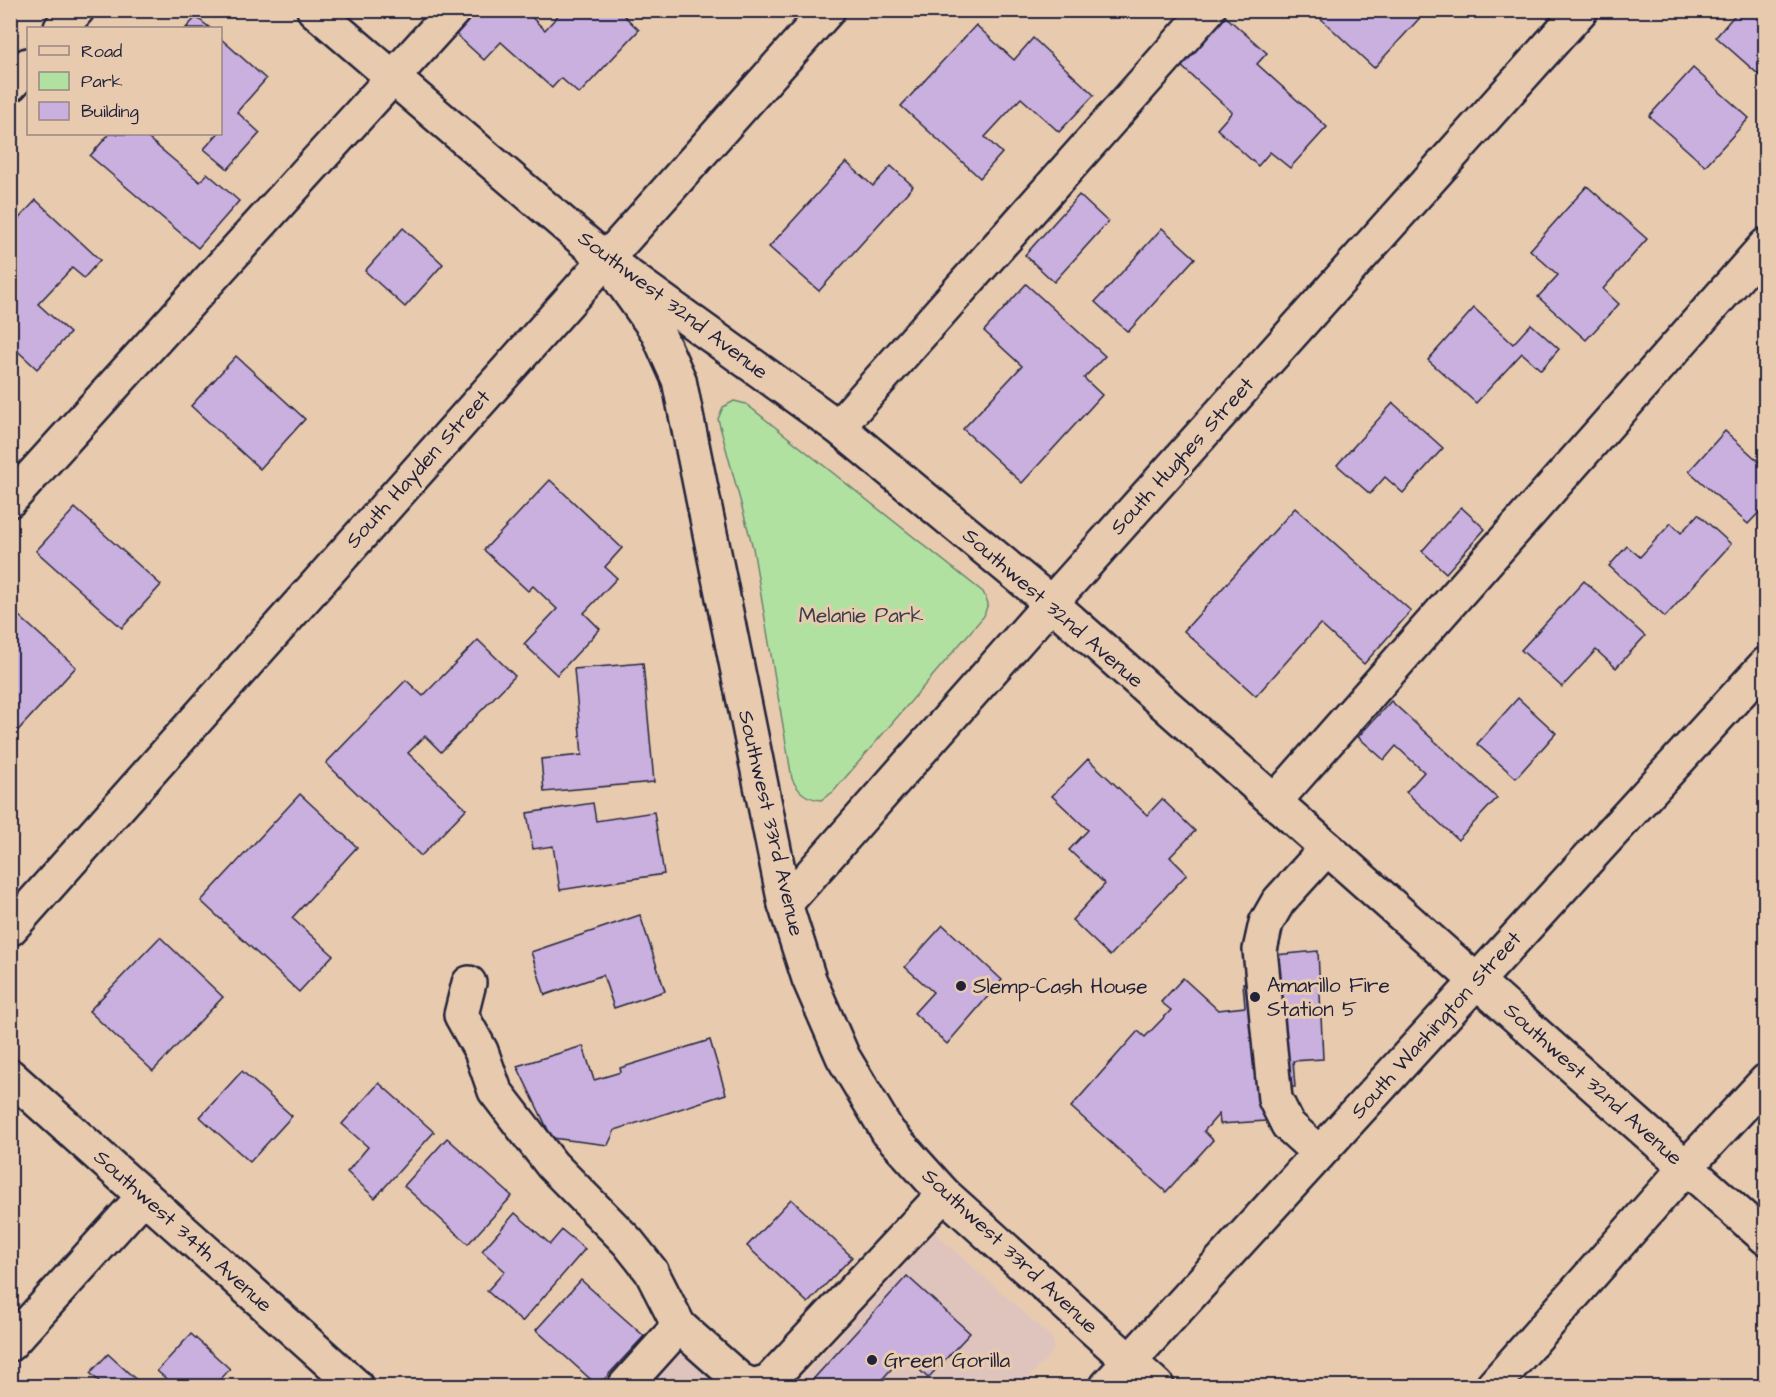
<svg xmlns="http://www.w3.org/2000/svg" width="1776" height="1397" font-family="'Architects Daughter',sans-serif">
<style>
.built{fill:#dfc3bd}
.green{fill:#b1e1a1;stroke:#6a826e;stroke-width:1.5}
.building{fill:#c9b0de;stroke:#22223b;stroke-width:1.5}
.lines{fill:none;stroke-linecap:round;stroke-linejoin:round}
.minor-casing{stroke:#22223b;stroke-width:38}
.major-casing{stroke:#22223b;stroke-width:38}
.minor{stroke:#e8cbaf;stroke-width:33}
.major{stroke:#e8cbaf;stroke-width:33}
.poi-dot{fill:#22223b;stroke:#e8cbaf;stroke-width:2}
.labels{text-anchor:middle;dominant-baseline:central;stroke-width:6;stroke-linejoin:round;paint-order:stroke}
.street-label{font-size:21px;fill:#22223b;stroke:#e8cbaf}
.park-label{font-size:21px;fill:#373f4a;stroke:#e8cbaf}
.poi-label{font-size:21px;fill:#22223b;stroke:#e8cbaf;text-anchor:start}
</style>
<rect width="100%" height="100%" fill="#e8cbaf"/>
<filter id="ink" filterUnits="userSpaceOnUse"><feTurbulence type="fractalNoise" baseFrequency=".0167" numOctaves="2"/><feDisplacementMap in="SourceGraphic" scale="12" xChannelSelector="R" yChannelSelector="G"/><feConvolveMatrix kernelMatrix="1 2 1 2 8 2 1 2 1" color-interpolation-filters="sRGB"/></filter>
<g filter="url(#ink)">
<g class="built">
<path d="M935,1233L1053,1339V1351L1021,1386H794Z"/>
<path d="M678,1341L729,1386H637Z"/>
</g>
<path class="green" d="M734,401L746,404L983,592L988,603L984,616L833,792L821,800C806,798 799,793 792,779L753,548L718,419L723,407Z"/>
<g class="building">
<path d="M463,10H524L545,30L563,10H618L639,30L579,94L561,78L552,88L501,42L484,60L448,27Z"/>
<path d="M1326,10H1427L1374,68L1320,18Z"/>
<path d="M1739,10H1766V81L1716,37Z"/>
<path d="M1225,16L1267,53L1257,64L1327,127L1290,168L1270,152L1258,166L1217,129L1232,112L1181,66Z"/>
<path d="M196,17L210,28H186Z"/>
<path d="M976,25L1014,60L1033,38L1094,95L1059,132L1021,98L985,137L1002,153L980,178L901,106Z"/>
<path d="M220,38L266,79L237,112L260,133L228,169L204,149L223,128L220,126Z"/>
<path d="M1693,68L1749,118L1705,166L1649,116Z"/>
<path d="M109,134H143L200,182L207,173L239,201L198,248L90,156Z"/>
<path d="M846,162L873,186L891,166L913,186L819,291L769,247Z"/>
<path d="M1587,186L1647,239L1603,289L1619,304L1586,340L1538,297L1558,275L1530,250Z"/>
<path d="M1079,195L1108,222L1054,282L1025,255Z"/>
<path d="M36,200L100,260L84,278L72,268L38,304L70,333L37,369L10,344V228Z"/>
<path d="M403,228L443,264L405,307L365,271Z"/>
<path d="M1162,228L1195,258L1128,332L1095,302Z"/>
<path d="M1026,284L1105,356L1084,378L1102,395L1022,483L963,429L1022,366L984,331Z"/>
<path d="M1474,308L1513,344L1531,324L1559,349L1541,370L1522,353L1476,403L1428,360Z"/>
<path d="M236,356L305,419L260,469L191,406Z"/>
<path d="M1393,403L1443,448L1403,493L1385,477L1370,494L1337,465Z"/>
<path d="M1725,431L1766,468V505L1748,524L1689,471Z"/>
<path d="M550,480L622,548L605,567L617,578L584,613L600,629L557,675L524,644L557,609L533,586L528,591L484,550Z"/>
<path d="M1461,507L1485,529L1446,573L1422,551Z"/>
<path d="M75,508L161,585L122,628L36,551Z"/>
<path d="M1295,508L1411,611L1364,664L1320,624L1256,696L1184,631Z"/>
<path d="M1698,514L1731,544L1665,617L1609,566L1627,546L1640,557L1671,523L1681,533Z"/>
<path d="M1584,581L1645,636L1616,668L1596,650L1562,687L1521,650Z"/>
<path d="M10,608L76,667L10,739Z"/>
<path d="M478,640L515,676L441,752L425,736L408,753L466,809L421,856L326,763L406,680L423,696Z"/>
<path d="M643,663L654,782L544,792L541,759L582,755L574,669Z"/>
<path d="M1518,698L1556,733L1516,778L1477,744Z"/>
<path d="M1391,701L1497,798L1458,840L1406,792L1424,772L1396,746L1384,760L1358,737Z"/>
<path d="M1088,759L1147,815L1162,799L1195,831L1170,857L1187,874L1110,956L1072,920L1105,884L1069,850L1088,830L1052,796Z"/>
<path d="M300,794L357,847L292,918L333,955L299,992L201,901Z"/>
<path d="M593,803L596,821L654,812L664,874L560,890L553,846L533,849L527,813Z"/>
<path d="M640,915L665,991L614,1008L603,975L545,995L531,952Z"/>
<path d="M943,925L1002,980L947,1044L914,1013L933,992L905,967Z"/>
<path d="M160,937L223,997L153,1071L89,1011Z"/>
<path d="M1318,951L1323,1059L1293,1061L1295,1087L1263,1088L1266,1121L1220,1124L1219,1114L1204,1131L1213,1140L1166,1192L1071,1107L1138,1031L1145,1037L1171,1010L1161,1002L1183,978L1218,1010L1245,1007L1243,983L1277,980L1275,955Z"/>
<path d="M710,1040L726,1094L615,1130L608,1145L552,1138L517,1066L583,1046L594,1080L621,1072L620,1068Z"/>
<path d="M242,1071L292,1116L250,1162L200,1117Z"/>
<path d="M379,1083L434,1132L375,1198L347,1172L368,1147L342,1124Z"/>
<path d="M447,1138L512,1196L468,1244L404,1186Z"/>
<path d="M791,1199L852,1257L808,1303L747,1246Z"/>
<path d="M515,1213L550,1244L562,1230L585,1249L522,1322L487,1291L505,1271L482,1251Z"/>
<path d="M907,1276L970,1333L928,1378L904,1355L876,1386H807Z"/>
<path d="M581,1280L644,1336L598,1386L536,1330Z"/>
<path d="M191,1334L230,1369L214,1386H175L157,1371Z"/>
<path d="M108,1354L143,1386H104L90,1373Z"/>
</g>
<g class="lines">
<defs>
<g id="minor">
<path d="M314,10L605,259L838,427L1051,603L1766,1238"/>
<path d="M61,28L77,10"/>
<path d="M10,85L28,65"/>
<path d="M622,282L657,331L679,380L785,904L809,979L843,1057L888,1132L944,1194L1157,1386"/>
<path d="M838,427L1208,10"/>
<path d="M10,500L454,10"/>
<path d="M1275,801L1766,245"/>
<path d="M785,904L1051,603L1581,10"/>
<path d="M10,929L828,10"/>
<path d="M469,983L461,1015L481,1051L495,1091L552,1165L628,1242L651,1271L679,1326L625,1386"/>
<path d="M1319,1153L1288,1125L1275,1099L1260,950L1266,923L1278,902L1327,848"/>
<path d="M679,1326L740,1380L753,1386"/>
<path d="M10,1344L144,1196"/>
<path d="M753,1386L769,1381L944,1194"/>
<path d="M1493,1386L1686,1167L1766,1081"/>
</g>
<g id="major">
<path d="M10,1076L356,1386"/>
<path d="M1107,1386L1766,664"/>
</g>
</defs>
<use href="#minor" class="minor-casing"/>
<use href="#major" class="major-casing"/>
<use href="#minor" class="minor"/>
<use href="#major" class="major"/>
</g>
</g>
<g class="poi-dot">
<circle cx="961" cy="986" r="6"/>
<circle cx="1255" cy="997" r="6"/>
<circle cx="872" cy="1360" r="6"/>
</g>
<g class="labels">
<g class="street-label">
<text transform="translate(673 305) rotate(37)">Southwest 32nd Avenue</text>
<text transform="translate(1182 456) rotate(-48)">South Hughes Street</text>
<text transform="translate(418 469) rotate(-48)">South Hayden Street</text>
<text transform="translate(1053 608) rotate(41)">Southwest 32nd Avenue</text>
<text transform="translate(771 823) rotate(77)">Southwest 33rd Avenue</text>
<text transform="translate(1436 1025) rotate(-48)">South Washington Street</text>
<text transform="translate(1593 1084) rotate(42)">Southwest 32nd Avenue</text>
<text transform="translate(183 1231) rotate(42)">Southwest 34th Avenue</text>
<text transform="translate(1010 1251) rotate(43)">Southwest 33rd Avenue</text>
</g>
<g class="park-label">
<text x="861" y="615">Melanie Park</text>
</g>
<g class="poi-label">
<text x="1267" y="985">Amarillo Fire<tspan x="1267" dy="24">Station 5</tspan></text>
<text x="973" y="986">Slemp-Cash House</text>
<text x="884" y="1360">Green Gorilla</text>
</g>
</g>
<rect width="1776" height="1397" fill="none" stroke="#e8cbaf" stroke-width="36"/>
<rect x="18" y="18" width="1740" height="1361" fill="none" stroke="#22223b" stroke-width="2" filter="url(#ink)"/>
<rect x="27" y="27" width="195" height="108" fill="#e8cbaf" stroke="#998781" stroke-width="1.5"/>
<rect x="39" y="46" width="30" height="9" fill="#e8cbaf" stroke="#998781" stroke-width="1.5"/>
<text x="81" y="57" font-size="18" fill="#22223b">Road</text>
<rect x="39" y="72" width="30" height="18" fill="#b1e1a1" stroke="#998781" stroke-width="1.5"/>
<text x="81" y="87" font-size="18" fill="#22223b">Park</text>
<rect x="39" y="102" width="30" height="18" fill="#c9b0de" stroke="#998781" stroke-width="1.5"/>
<text x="81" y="117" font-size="18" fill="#22223b">Building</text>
</svg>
